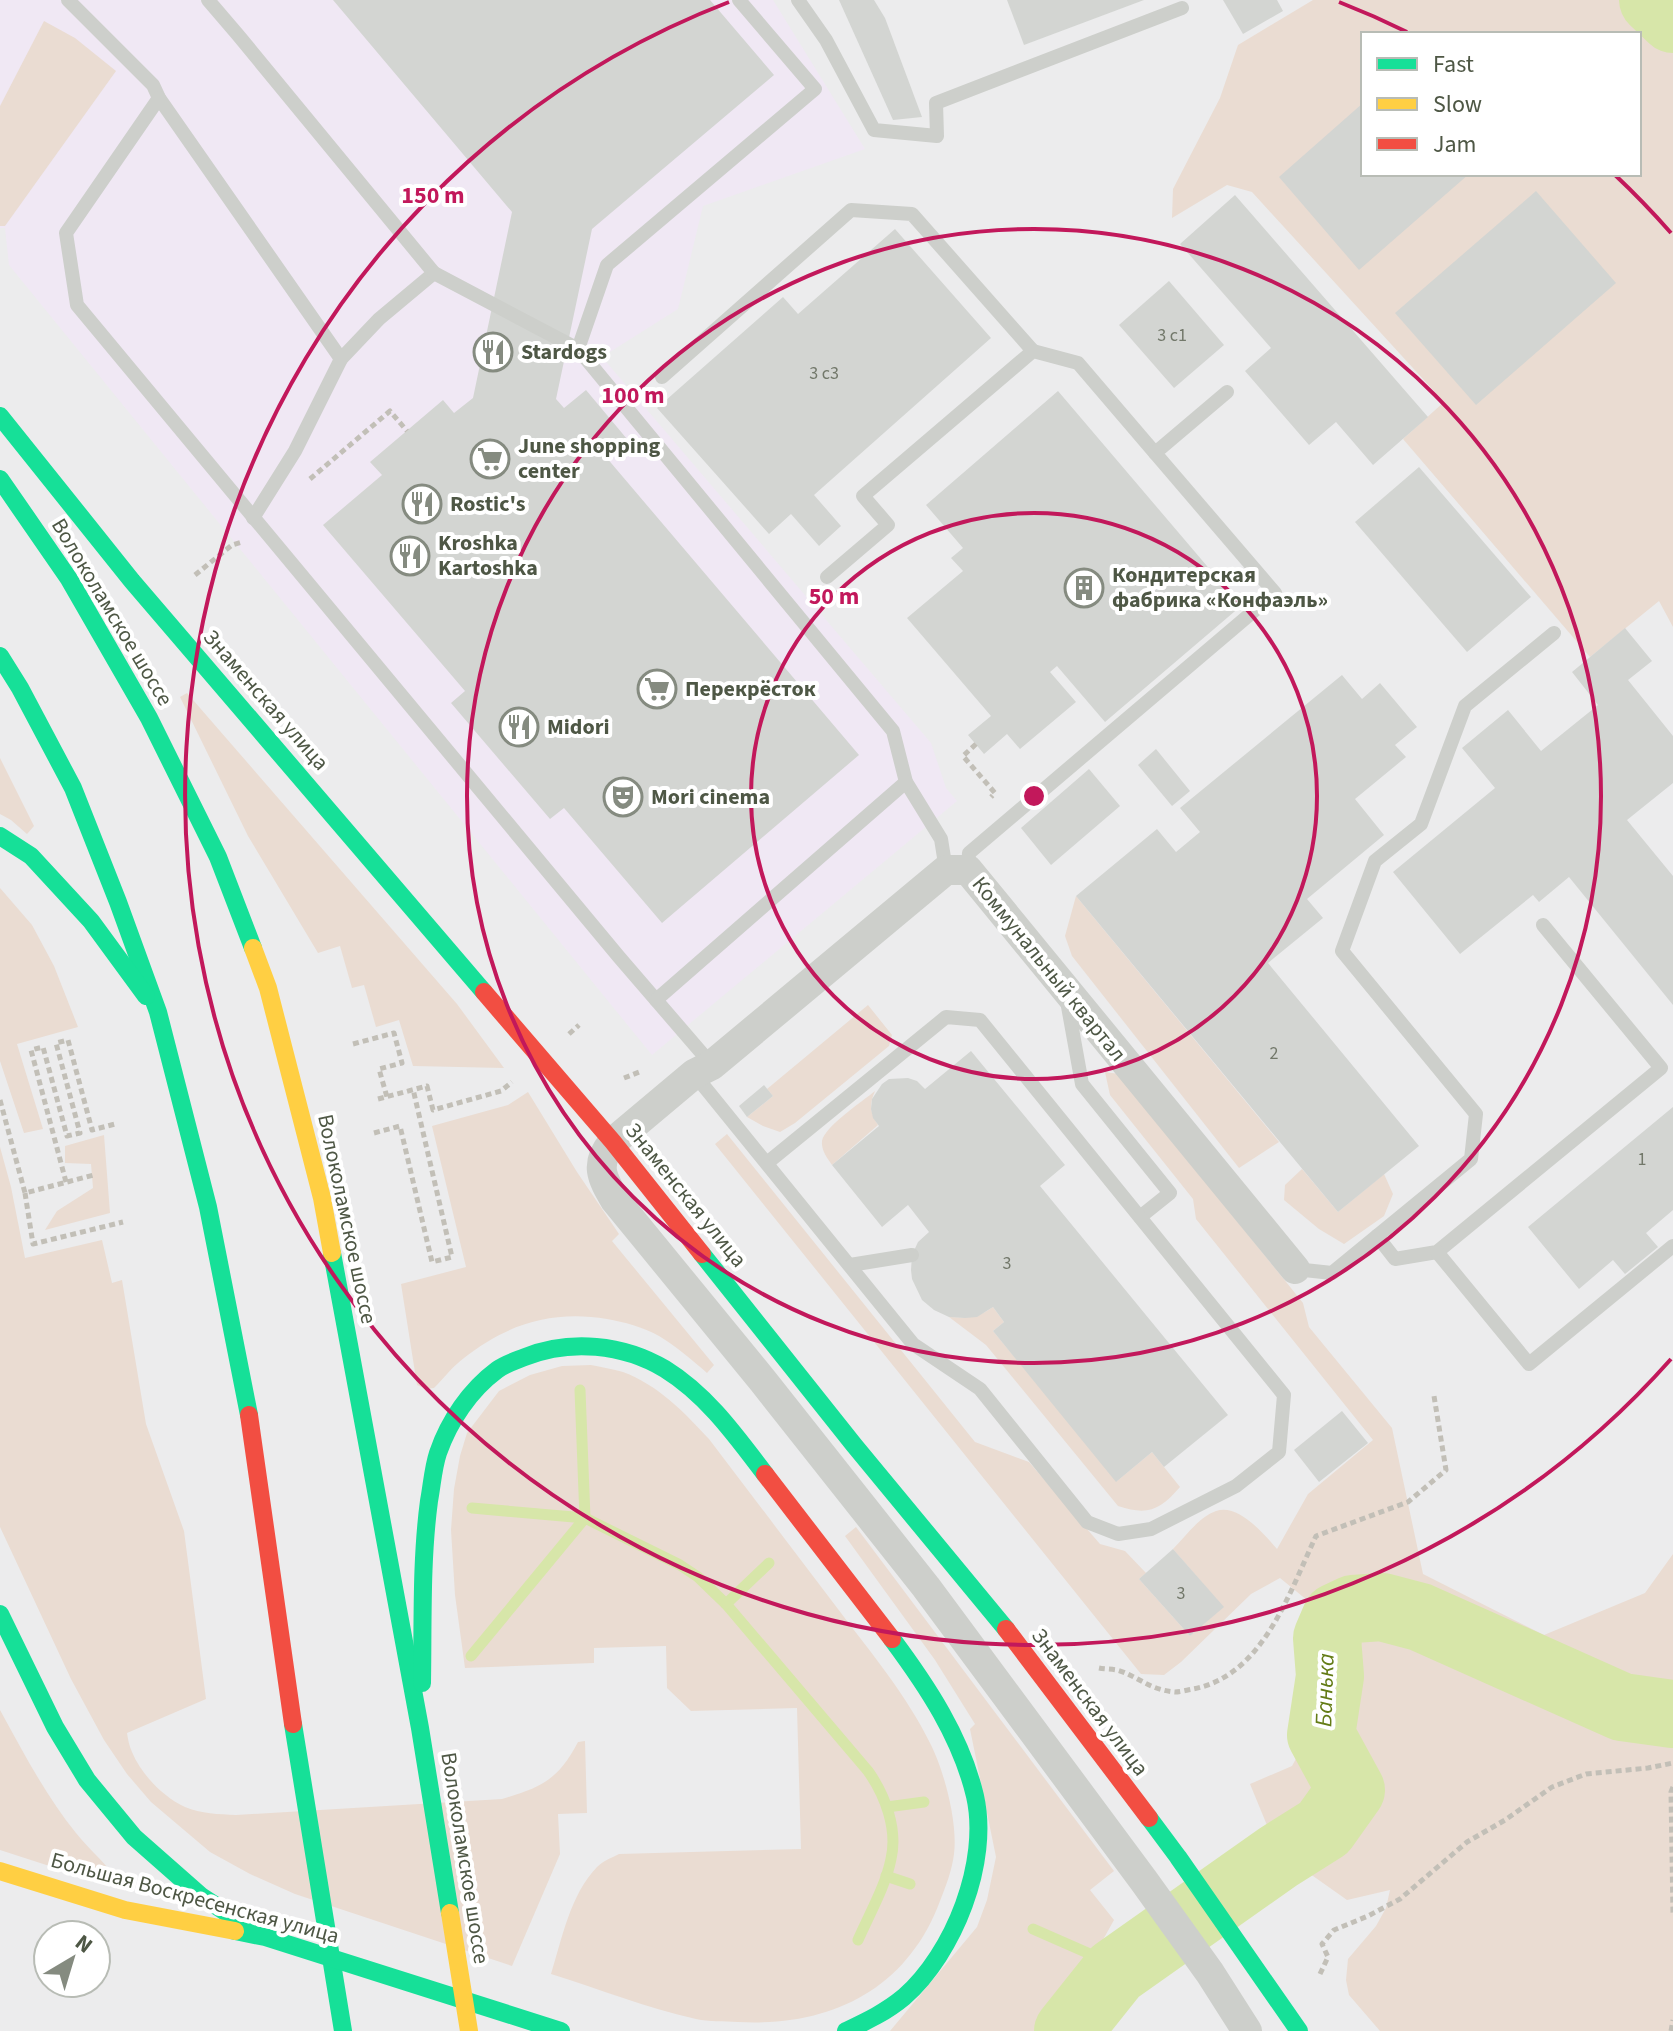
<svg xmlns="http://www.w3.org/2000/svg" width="1673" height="2031" font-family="'Source Sans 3',sans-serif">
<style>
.commercial{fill:#f0e8f4}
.green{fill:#eadcd2;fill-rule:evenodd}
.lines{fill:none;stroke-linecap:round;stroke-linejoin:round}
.stream{stroke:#d7e6a9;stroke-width:11}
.river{stroke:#d7e6a9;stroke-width:68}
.building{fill:#d3d5d2}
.path{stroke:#c2bfb7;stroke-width:5;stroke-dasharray:6 4;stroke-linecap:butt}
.lane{stroke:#cdcfcb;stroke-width:14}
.street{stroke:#cdcfcb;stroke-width:30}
.fast{stroke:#16e098;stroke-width:18}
.slow{stroke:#ffcf43;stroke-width:18}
.jam{stroke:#f24e42;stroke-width:18}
.ring{fill:none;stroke:#c2185b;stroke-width:4}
.labels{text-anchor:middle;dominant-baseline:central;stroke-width:8;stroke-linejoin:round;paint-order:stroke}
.number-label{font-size:18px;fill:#72786a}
.poi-label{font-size:22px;font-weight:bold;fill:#4e5745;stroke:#fff;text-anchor:start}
.street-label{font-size:22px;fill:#4e5745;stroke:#fff}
.water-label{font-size:24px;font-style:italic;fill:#647c16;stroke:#fff}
.centre{fill:#c2185b;stroke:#fff;stroke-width:4}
.ring-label{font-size:24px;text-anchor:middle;font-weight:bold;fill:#c2185b;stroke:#fff;stroke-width:8;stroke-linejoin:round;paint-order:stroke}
</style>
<rect width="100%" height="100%" fill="#ececed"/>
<path class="commercial" d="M0,0H773L865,149L703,206L678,309L602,357L931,743L946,788L957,801L652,1055L9,265L5,228H0Z"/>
<g class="green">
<path d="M1313,0H1673V627L1659,601L1590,657L1403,439L1444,402L1252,192L1227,185L1172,218L1173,189L1220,98L1238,45ZM1363,34H1639V174H1363Z"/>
<path d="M44,21L75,38L116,71L5,226H0V106Z"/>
<path d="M187,693L457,1004L504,1068L413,1066L399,1020L376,1027L364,985L352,988L340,946L318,953L248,836L180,697Z"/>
<path d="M0,758L34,826L27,834L11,820L0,814Z"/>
<path d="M0,888L32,925L54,966L78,1027L17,1044L43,1129L24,1133L0,1061Z"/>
<path d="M1076,896L1279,1142L1239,1168L1072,956L1065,936Z"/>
<path d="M868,1005L892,1035L889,1046L795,1123L780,1132L763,1126L747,1117L773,1096L767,1089Z"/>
<path d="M1105,1072L1119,1074L1303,1303L1309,1327L1392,1428L1423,1574L1544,1635L1645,1593L1673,1554V2031H1380L1349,1995L1346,1980L1348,1959L1376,1926L1386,1908L1390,1890L1347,1900L1306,1871L1271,1835L1250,1784L1292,1766L1309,1735L1317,1685L1313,1605L1280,1578L1251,1594L1181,1662L1164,1675L1141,1674L715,1144L727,1134L975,1442L1029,1462L1100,1544L1125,1551L1146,1573L1139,1579L1190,1636L1223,1607L1173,1549C1185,1537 1199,1517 1216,1511C1238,1503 1264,1534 1277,1549L1308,1494L1373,1440L1196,1219L1193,1199L1110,1095Z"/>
<path d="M875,1091C869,1104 870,1113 878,1125L832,1165C827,1158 821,1150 822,1141C825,1126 863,1101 875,1091Z"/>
<path d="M528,1092L577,1172L619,1234L612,1241L714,1365L707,1373C692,1360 676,1346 659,1336C643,1327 624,1322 607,1319C552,1310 507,1324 464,1358C453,1366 444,1378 434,1388L426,1389L417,1385L401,1284L466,1267L432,1126L508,1105Z"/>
<path d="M104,1135L110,1213L45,1230L57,1211L93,1188L91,1164L65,1163V1146Z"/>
<path d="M0,1147L11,1187L25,1258L102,1240L112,1283L122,1280L146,1424L184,1531L206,1699L127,1733C128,1739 129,1746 132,1752C141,1774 163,1797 185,1807C201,1814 219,1814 236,1815L502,1799C542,1787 558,1780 578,1742L585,1741L587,1813L558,1814L560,1854L512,1966L295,1894L250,1874L210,1852L151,1802L127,1774L104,1740L71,1679L0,1527Z"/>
<path d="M1302,1169L1338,1212L1384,1174L1393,1194L1384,1216L1344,1244L1319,1229L1284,1200L1285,1185Z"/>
<path d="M993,1307L1004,1322L993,1331L1117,1481L1152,1452L1180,1487C1160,1510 1148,1516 1118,1506L986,1345L949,1317C966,1318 978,1318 993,1307Z"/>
<path d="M591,1365C601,1367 613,1369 623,1372C658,1385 684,1412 709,1439C753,1497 797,1555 841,1613C872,1654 907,1696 930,1743C944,1770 958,1823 954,1854C952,1870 946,1886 940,1901C907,1990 830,2027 738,2022C724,2021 709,2022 696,2019C647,2008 599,1989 551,1974C562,1939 570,1895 597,1867C603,1861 611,1858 619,1854L801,1849L797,1708L691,1711L667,1688L666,1646L594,1648V1663L465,1668L455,1595L451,1530L454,1489L460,1456L467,1433L499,1391L530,1375L562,1366Z"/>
<path d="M856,1527L1114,1871L1090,1890L1114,1920L1090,1963L1062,2006L1037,2031H890L977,1927L987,1900L996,1857L970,1729L975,1724L935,1660L845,1536Z"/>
<path d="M0,1710C23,1752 46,1796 76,1833C88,1848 102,1860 114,1875L113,1881L105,1884L0,1850Z"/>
</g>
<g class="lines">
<g class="stream">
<path d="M472,1508L585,1518L680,1565L698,1577L726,1604L868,1771C885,1795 898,1829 891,1859C886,1885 869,1915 858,1940"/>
<path d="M726,1604L769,1563"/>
<path d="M471,1656L585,1518L580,1390"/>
<path d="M887,1807L924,1802"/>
<path d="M886,1876L910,1884"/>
<path d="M1033,1929L1090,1954L1115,1972"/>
</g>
<g class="river">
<path d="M1653,0L1673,19"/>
<path d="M1068,2031L1115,1972L1278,1857L1324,1828L1351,1790L1321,1735L1330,1676L1327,1638L1336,1617L1353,1609L1382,1607L1420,1617L1622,1707L1673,1714"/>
</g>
</g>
<g class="building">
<path d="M333,0H710L774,75L592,229L556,399L564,408L586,390L627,439L606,457L859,755L662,923L564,808L550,819L451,703L465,691L323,525L382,475L370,462L443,400L454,413L473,398L512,212Z"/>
<path d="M839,0H874L885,18L922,117L893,120Z"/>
<path d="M1007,0H1144L1024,45Z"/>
<path d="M1223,0H1277L1283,11L1243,34Z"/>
<path d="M1363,103V174H1469L1359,270L1279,177Z"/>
<path d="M1536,191L1616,283L1476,405L1395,313Z"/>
<path d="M1235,195L1428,417L1373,465L1336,422L1309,445L1245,371L1271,348L1180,244Z"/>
<path d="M895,229L991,338L814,495L841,526L819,546L791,514L769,534L657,408L783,297L798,314Z"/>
<path d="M1169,281L1224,345L1174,388L1119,325Z"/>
<path d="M1058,391L1241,606L1105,722L1057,666L1050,672L1076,702L1020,749L1007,734L984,754L968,735L991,716L907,618L963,571L951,558L963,548L926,505Z"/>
<path d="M1419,467L1531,597L1467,652L1355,522Z"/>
<path d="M1625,628L1652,661L1628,680L1673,736V783L1627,820L1673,876V1005L1569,877L1539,902L1533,895L1460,954L1393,872L1495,788L1462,748L1508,710L1541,751L1598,705L1572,672Z"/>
<path d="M1342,675L1362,699L1380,683L1417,727L1395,745L1406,757L1355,799L1384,835L1307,899L1323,918L1268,963L1419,1146L1338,1212L1076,896L1157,829L1176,852L1200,832L1180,808Z"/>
<path d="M1156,749L1190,791L1172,806L1138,765Z"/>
<path d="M1089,769L1120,806L1051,865L1021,828Z"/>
<path d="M971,1051L1065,1165L1040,1186L1228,1415L1164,1467L1152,1452L1116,1482L993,1331L1004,1322L993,1307L977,1317L965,1318L949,1317L934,1310L922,1300L912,1279L911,1270L912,1255L918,1242L929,1232L908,1205L882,1227L832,1165L879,1126L873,1118L871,1109L872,1099L882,1084L889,1079L908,1078L917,1081L925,1089Z"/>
<path d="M764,1085L773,1096L747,1117L739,1106Z"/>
<path d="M1673,1107V1210L1646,1233L1658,1247L1625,1274L1613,1260L1579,1289L1528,1227Z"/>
<path d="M1342,1411L1368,1443L1319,1482L1294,1450Z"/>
<path d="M1173,1549L1224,1607L1190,1636L1139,1579Z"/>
</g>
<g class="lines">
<g class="path">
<path d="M310,479L390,411L407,431"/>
<path d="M195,575L232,545L242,542"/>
<path d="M976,744L963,756L995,793L991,797"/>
<path d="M569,1034L579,1025"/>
<path d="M353,1044L394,1033L402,1063L379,1069L387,1097"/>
<path d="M624,1078L642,1071"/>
<path d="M378,1099L427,1086L433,1110L501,1091L512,1082"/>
<path d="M0,1100L25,1193L94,1175"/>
<path d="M374,1133L400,1126L432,1262L452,1257L413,1089"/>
<path d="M66,1182L31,1050L43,1047L67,1136L80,1133L56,1043L68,1040L92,1130L115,1124"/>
<path d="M25,1193L33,1244L123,1222"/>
<path d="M1099,1668C1104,1669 1111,1669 1117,1670C1138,1676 1149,1690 1175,1692C1180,1692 1187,1690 1193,1689C1263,1676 1289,1593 1316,1536L1408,1502L1446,1470L1434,1396"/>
<path d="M1673,1787L1671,1792L1673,1914"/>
<path d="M1320,1974L1328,1957L1322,1944L1334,1930L1368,1916L1400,1899L1467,1842L1505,1820L1552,1787L1586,1774L1648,1768L1673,1763"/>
<path d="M1671,2031L1673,2020"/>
</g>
<g class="lane">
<path d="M68,0L153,85L159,98L341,359"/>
<path d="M208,0L238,35L434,273L379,319L341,359L295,451L253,518"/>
<path d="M798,0L826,40L874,130L937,136L936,103L1182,8"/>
<path d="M159,98L66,233L77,305L619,957L712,1065"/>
<path d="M434,273L578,349L893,731L906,782L941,839L946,870"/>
<path d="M578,349L607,265L815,89L739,0"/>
<path d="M662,377L851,210L912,214L1033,351"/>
<path d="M827,577L888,525L863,496L1033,351L1078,363L1155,453"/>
<path d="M968,870L969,853L1275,593L1155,453L1227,392"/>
<path d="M656,1000L906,782"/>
<path d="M1067,1001L1082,1084L1170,1193L1140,1217"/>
<path d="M694,1074L913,1344L980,1389L1087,1522L1118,1534L1151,1529L1236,1486L1279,1452L1284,1395L980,1020L946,1017L767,1163"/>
<path d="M1377,1236L1395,1259L1437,1252L1661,1068L1543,925"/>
<path d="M1437,1252L1529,1364L1673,1246"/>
<path d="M850,1265L912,1255"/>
<path d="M1295,1269L1332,1273L1471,1159L1476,1114L1342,951L1375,861L1421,824L1465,706L1554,633"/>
</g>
<path class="street" d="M1247,2031L1210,1973L1144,1881L926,1587L763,1381L615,1200C602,1178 594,1164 613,1142L694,1074L712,1065L946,870H968L1295,1269"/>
<g class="fast">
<path d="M0,416L132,581L484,992"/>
<path d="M0,479L69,579L149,718L218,857L253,948"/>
<path d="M0,656L20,688L73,788L118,902L158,1012L208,1207L249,1415"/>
<path d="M0,836L31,856L91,921L146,996"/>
<path d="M332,1253L420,1728L450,1913"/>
<path d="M702,1254L854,1445L1006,1629"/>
<path d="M0,1614L55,1727L87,1780L134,1837L201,1896L247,1926"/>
<path d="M422,1683C423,1622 421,1561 429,1501C432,1485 433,1468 438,1453C449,1421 470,1390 497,1370C505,1364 515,1361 525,1357C570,1339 623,1344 665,1369C707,1395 736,1436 765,1474"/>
<path d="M293,1724L343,2031"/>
<path d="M1149,1818L1178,1857L1299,2031"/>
<path d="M235,1931L265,1937L561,2031"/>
<path d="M846,2031C867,2021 886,2012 904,1997C954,1953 990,1862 975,1796C961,1737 927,1686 892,1639"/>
</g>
<g class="slow">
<path d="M253,948L268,988L322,1198L332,1253"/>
<path d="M0,1871L125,1910L235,1931"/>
<path d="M450,1913L469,2031"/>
</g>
<g class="jam">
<path d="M484,992L613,1142L702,1254"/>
<path d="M249,1415L293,1724"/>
<path d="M765,1474L892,1639"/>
<path d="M1006,1629L1149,1818"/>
</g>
</g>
<g class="ring">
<circle cx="1034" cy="796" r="283"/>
<circle cx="1034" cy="796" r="567"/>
<path d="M1671 1359A850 850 0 1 1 729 2M1339 2A850 850 0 0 1 1407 32M1614 174A850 850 0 0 1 1671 233"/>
</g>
<defs>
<symbol id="restaurant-ring" viewBox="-11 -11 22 22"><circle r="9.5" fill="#fff" stroke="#858b80" stroke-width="1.5"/><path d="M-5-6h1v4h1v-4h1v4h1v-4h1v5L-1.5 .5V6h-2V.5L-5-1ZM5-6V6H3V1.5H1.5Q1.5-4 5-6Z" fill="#858b80"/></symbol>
<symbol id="supermarket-ring" viewBox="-11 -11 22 22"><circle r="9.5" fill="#fff" stroke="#858b80" stroke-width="1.5"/><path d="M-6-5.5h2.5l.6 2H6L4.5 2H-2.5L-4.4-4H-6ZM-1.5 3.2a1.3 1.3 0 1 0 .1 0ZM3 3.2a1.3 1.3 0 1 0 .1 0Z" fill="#858b80"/></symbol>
<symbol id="building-ring" viewBox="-11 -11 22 22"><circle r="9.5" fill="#fff" stroke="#858b80" stroke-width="1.5"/><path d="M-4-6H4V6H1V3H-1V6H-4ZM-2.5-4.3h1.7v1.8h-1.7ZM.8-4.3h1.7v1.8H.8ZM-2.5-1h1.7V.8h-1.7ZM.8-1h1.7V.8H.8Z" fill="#858b80"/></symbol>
<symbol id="theatre-ring" viewBox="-11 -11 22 22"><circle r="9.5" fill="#fff" stroke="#858b80" stroke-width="1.5"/><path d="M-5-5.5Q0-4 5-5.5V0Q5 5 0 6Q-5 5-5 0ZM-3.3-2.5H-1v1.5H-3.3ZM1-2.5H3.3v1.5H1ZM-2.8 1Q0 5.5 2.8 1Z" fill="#858b80"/></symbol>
</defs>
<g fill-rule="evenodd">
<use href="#restaurant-ring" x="471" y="330" width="44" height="44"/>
<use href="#supermarket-ring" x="468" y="437" width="44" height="44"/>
<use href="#restaurant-ring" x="400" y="482" width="44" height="44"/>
<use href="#restaurant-ring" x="388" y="534" width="44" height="44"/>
<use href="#building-ring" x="1062" y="566" width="44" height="44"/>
<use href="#supermarket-ring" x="635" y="667" width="44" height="44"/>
<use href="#restaurant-ring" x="497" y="705" width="44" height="44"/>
<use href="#theatre-ring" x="601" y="775" width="44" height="44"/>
</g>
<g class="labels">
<g class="number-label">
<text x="1172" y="335">3 c1</text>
<text x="824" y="373">3 c3</text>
<text x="1274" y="1053">2</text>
<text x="1642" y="1159">1</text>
<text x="1007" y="1263">3</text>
<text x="1181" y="1593">3</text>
</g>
<g class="poi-label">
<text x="521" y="352">Stardogs</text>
<text x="518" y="446">June shopping<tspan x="518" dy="25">center</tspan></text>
<text x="450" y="504">Rostic's</text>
<text x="438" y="543">Kroshka<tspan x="438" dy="25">Kartoshka</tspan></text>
<text x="1112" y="575">Кондитерская<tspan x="1112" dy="25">фабрика «Конфаэль»</tspan></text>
<text x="685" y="689">Перекрёсток</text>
<text x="547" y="727">Midori</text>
<text x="651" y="797">Mori cinema</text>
</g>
<g class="street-label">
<text transform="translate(112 612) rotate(59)">Волоколамское шоссе</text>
<text transform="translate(266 700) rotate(49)">Знаменская улица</text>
<text transform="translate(1049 969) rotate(51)">Коммунальный квартал</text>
<text transform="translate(686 1195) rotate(51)">Знаменская улица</text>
<text transform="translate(347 1219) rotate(78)">Волоколамское шоссе</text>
<text transform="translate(1090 1702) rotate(53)">Знаменская улица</text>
<text transform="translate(465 1858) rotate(81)">Волоколамское шоссе</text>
<text transform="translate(195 1898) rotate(15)">Большая Воскресенская улица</text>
</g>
<g class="water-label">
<text transform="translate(1325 1690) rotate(-88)">Банька</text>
</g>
</g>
<circle cx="1034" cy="796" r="12" class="centre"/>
<g class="ring-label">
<text x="433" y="203">150 m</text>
<text x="633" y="403">100 m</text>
<text x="834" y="604">50 m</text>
</g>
<rect x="1361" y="32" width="280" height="144" fill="#ffffff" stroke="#b8bcb5" stroke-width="2"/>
<rect x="1377" y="58" width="40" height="12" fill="#16e098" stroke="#b8bcb5" stroke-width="2"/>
<text x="1433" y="72" font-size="24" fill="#4e5745">Fast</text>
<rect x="1377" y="98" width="40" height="12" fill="#ffcf43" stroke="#b8bcb5" stroke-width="2"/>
<text x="1433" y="112" font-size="24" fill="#4e5745">Slow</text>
<rect x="1377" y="138" width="40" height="12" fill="#f24e42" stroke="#b8bcb5" stroke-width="2"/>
<text x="1433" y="152" font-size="24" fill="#4e5745">Jam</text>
<g transform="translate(72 1959) rotate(38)"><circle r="38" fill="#ffffff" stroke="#b8bcb5" stroke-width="2"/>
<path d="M0-6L14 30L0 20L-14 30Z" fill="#858b80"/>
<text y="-12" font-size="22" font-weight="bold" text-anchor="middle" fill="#4e5745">N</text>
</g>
</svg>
